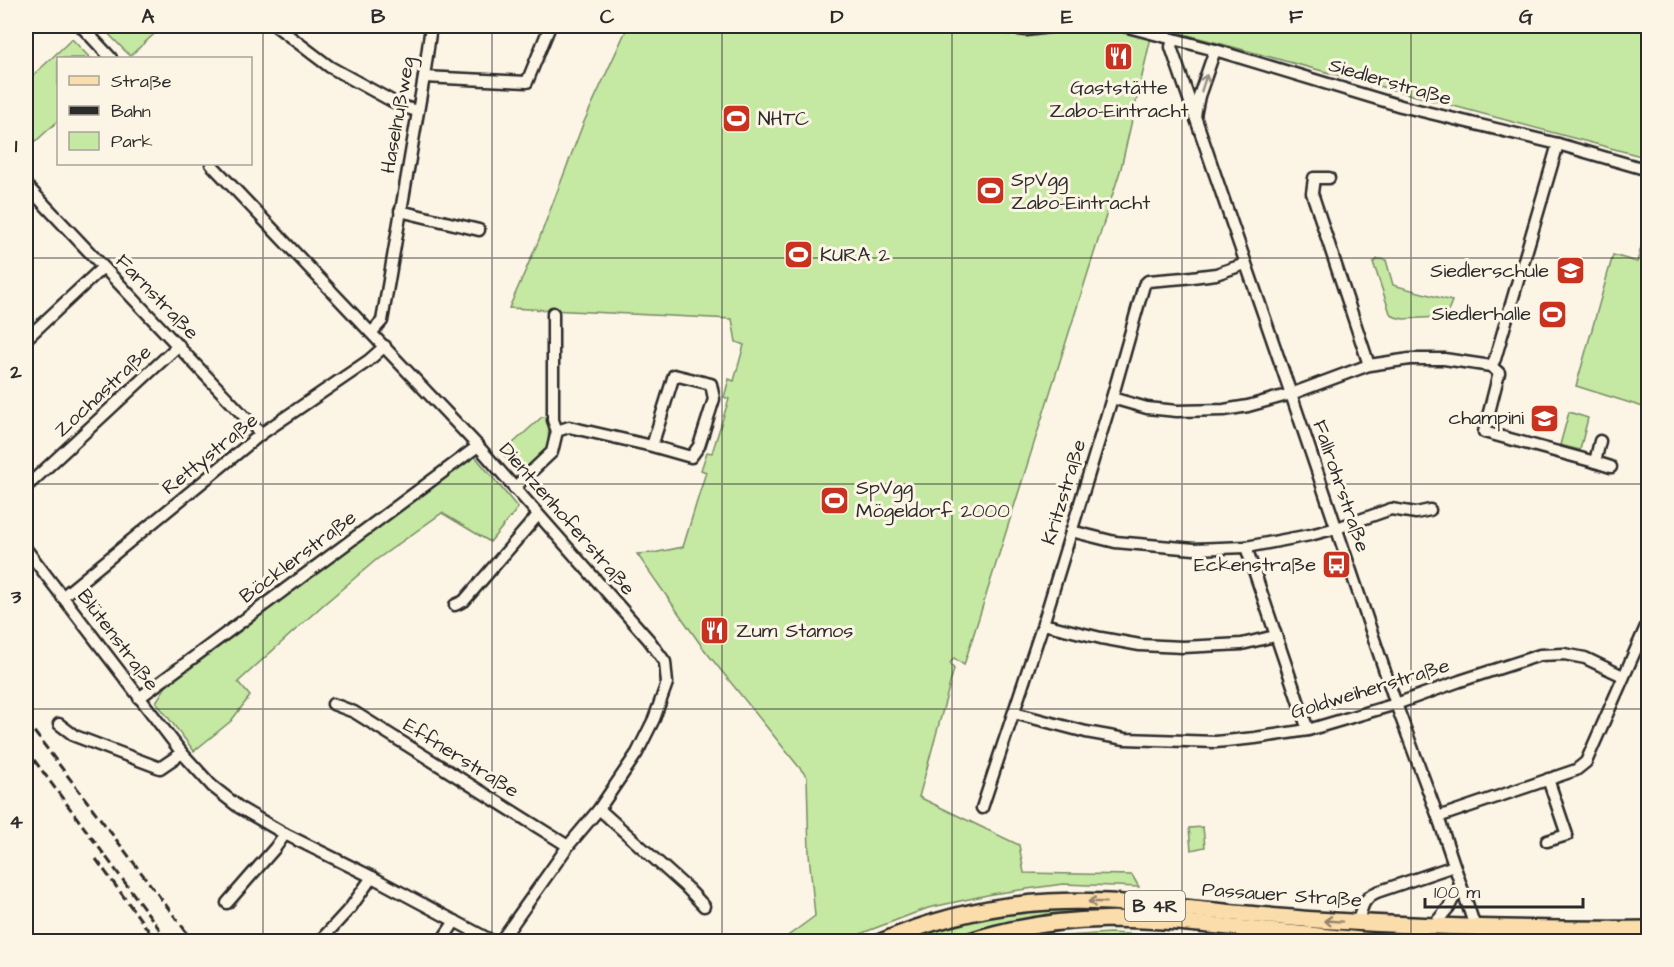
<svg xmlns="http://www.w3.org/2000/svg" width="1674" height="967" font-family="'Architects Daughter',sans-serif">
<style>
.green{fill:#c5e8a2;stroke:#788a66;stroke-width:1.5}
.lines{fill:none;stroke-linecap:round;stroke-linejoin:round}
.street-casing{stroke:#2b2b2b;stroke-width:15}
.primary-casing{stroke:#2b2b2b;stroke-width:20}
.street{stroke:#fcf5e5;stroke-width:10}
.primary{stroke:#fbddab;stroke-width:15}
.rail{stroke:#2b2b2b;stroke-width:3;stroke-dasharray:9 4.5;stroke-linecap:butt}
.oneway{stroke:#949088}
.oneway2{stroke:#93846b}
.grid{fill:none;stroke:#2b2b2b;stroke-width:1.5;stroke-opacity:0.55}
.labels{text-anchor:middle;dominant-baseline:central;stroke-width:6;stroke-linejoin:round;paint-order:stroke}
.shield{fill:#fcf5e5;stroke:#6a6863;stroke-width:1.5}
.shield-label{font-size:18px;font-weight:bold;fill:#2b2b2b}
.street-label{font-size:20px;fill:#2b2b2b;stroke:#fcf5e5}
.poi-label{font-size:20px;fill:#2b2b2b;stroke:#fcf5e5;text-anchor:start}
.neatline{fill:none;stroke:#2b2b2b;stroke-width:2}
.grid-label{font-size:20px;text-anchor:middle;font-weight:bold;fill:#2b2b2b}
</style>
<rect width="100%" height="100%" fill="#fcf5e5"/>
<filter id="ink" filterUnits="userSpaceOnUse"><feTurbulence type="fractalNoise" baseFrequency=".0167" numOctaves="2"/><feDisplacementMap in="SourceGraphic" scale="12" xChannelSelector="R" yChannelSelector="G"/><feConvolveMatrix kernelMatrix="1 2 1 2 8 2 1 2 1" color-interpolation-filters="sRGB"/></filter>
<g filter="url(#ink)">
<g class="green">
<path d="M101,26H163L130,56Z"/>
<path d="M628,26H981C1018,40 1058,26 1096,26C1115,26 1133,32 1151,37L1121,168L964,665L954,658L950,663L954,669L919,797L1019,845L1024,873L1132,875L1139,887L1063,884L992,894L928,908L865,932L846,941H781L815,916L809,854L807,777L703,648L637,554L653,553L683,547L706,472L701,470L707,452L712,453L729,399L724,397L729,379L734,381L744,345L736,342L732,319L509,308L538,242L583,124Z"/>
<path d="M1151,26H1648V158L1154,26Z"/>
<path d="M72,39L90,58H58V121L36,141L32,137L26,143V82Z"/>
<path d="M1648,222V407H1643L1576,386L1613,255L1637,262Z"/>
<path d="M1378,259L1386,260L1393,285L1452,301L1448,311L1439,317L1403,319L1395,317L1390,313L1373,262Z"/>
<path d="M1569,412L1588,418L1580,450L1560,445Z"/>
<path d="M542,417H549L548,446L546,450L522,475L502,453Z"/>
<path d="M474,455L518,508L490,542L442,513L376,560L323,605L238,682L250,696L231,721L194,751L156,702L168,683Z"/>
<path d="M1203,827L1205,847L1191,850L1189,828Z"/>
<path d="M1074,907L1136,910V914L968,936L952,941L898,942L952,923L1014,912Z"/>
<path d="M1110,933L1180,937L1179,941H1022L1038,938Z"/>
<path d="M1648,934V938L1522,942V939L1597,938Z"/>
</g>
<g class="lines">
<defs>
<g id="street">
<path d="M81,26L111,58"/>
<path d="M276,26L330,67L401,106L417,111"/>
<path d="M996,26L1026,30L1057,26"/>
<path d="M1124,26L1215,50L1401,106L1558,144L1648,170"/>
<path d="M1173,39L1171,47L1291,394L1396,704L1438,817L1473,921L1485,942"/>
<path d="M424,77L527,82L550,26"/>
<path d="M1195,116L1199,96L1215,50"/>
<path d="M211,164L478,446L649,640L665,662L667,683L654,719L637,753L599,809L568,846L500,942"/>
<path d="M1329,178H1314L1312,193L1369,365"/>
<path d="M26,185L261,434"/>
<path d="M400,211L479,230"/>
<path d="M553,313V420L557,431"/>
<path d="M372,332L382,321L424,77L431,26"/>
<path d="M26,339L103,267"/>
<path d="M1491,366L1499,373L1484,432L1595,462L1600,441"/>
<path d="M1112,398L1147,408L1177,411L1224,410L1248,406L1291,394L1369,365L1410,359H1444L1491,366L1495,359L1558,144"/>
<path d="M1595,462L1611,467"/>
<path d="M26,487L179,345"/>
<path d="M514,488L552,452L557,431L569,427L652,446L691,457L699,446L714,399L711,384L674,375L652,446"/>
<path d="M1071,531L1115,542L1194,549L1246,547L1310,535L1337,528L1391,509L1416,513L1430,510"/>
<path d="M1246,547L1308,730"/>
<path d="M26,549L182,753L212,786L240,808L285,834L372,877L494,942"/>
<path d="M62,597L261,434L368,361L385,346"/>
<path d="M455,605L464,601L538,515"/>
<path d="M1043,624L1101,638L1140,645L1183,647L1242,644L1275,636"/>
<path d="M139,698L478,446"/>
<path d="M333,704L354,712L568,846"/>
<path d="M1014,713L1086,732L1125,739L1216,742L1255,738L1308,730L1396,704L1460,681L1540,655L1564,654L1585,658L1623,676"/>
<path d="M59,724L75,736L160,768L182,753"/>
<path d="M982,808L1043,624L1112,398L1144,285L1148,281L1184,278L1216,274L1245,264"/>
<path d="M599,809L688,889L704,906"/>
<path d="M1438,817L1576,770L1586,762L1648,622"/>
<path d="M1547,841L1567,835L1548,779"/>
<path d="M227,903L275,848L285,834"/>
<path d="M1358,922C1362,908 1362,899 1377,892L1454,866"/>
<path d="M1433,926L1449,907L1460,885"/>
<path d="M319,942L351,907L372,877"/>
<path d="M441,942L455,921"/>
</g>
<g id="primary">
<path d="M881,942C934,919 992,905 1049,902C1097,899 1146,905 1194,909C1235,913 1276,917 1316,920C1427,927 1538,930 1648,929"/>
<path d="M967,942C1065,910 1146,918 1246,929C1291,933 1337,938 1382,942"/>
</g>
</defs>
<use href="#street" class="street-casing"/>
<use href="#primary" class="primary-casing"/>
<use href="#street" class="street"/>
<use href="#primary" class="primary"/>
<g class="rail">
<path d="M26,721L194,942"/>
<path d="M26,749L169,942"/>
<path d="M96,859L157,942"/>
</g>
</g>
<defs><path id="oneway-shaft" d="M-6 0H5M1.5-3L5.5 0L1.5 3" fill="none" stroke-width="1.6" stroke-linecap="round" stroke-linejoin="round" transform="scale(1.5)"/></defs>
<use class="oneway" href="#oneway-shaft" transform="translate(1204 83) rotate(-72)"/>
<g class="oneway2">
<use href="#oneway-shaft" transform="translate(1097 902) rotate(-178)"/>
<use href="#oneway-shaft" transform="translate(1333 921) rotate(-176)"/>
</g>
</g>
<path class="grid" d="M263,26V942M492,26V942M722,26V942M952,26V942M1182,26V942M1411,26V942M26,258H1648M26,484H1648M26,709H1648"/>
<defs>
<symbol id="restaurant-square" viewBox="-11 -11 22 22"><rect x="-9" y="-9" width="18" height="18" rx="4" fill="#c8321e" stroke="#fcf5e5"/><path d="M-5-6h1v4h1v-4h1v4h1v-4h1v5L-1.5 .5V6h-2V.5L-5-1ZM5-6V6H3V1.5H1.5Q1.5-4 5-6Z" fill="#fff"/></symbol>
<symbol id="stadium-square" viewBox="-11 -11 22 22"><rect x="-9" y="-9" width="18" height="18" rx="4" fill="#c8321e" stroke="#fcf5e5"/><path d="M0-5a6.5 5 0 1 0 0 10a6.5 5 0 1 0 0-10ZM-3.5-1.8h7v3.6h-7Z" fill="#fff"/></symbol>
<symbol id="school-square" viewBox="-11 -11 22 22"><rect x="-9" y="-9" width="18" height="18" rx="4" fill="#c8321e" stroke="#fcf5e5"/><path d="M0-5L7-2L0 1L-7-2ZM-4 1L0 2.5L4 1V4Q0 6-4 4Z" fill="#fff"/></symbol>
<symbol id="bus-square" viewBox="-11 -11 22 22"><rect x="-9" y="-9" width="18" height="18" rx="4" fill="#c8321e" stroke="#fcf5e5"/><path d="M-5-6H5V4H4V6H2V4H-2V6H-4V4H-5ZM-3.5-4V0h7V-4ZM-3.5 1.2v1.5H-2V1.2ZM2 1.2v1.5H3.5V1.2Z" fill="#fff"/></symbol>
</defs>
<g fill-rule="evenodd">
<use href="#restaurant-square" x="1102" y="40" width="33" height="33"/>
<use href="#stadium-square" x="720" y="102" width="33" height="33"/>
<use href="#stadium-square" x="974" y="174" width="33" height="33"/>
<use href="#stadium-square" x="782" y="238" width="33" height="33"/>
<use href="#school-square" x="1554" y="254" width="33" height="33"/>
<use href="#stadium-square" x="1536" y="298" width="33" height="33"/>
<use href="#school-square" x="1528" y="402" width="33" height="33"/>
<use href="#stadium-square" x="818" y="484" width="33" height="33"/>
<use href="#bus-square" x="1320" y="548" width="33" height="33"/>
<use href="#restaurant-square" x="698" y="614" width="33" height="33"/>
</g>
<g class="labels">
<rect class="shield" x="1125" y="891" width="60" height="30" rx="4.5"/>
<g class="shield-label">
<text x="1155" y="906">B 4R</text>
</g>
<g class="street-label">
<text transform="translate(1390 82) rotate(16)">Siedlerstraße</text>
<text transform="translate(398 115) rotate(-80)">Haselnußweg</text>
<text transform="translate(157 297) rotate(46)">Farnstraße</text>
<text transform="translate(103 391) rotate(-43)">Zochastraße</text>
<text transform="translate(210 454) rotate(-39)">Rettystraße</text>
<text transform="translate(1341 486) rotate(71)">Fallrohrstraße</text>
<text transform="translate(1064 492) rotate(-73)">Kritzstraße</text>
<text transform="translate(567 519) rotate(49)">Dientzenhoferstraße</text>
<text transform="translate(298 557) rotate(-37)">Böcklerstraße</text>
<text transform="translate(118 640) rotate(53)">Blütenstraße</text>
<text transform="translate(1370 689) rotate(-17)">Goldweiherstraße</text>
<text transform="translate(461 758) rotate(32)">Effnerstraße</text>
<text transform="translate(1282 895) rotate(4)">Passauer Straße</text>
</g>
<g class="poi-label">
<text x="1119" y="88" text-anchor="middle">Gaststätte<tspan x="1119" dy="23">Zabo-Eintracht</tspan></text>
<text x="758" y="119">NHTC</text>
<text x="1011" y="180">SpVgg<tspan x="1011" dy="23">Zabo-Eintracht</tspan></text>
<text x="820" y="255">KURA 2</text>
<text x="1549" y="271" text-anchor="end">Siedlerschule</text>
<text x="1531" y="314" text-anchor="end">Siedlerhalle</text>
<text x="1524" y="418" text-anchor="end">champini</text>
<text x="856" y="488">SpVgg<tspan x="856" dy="23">Mögeldorf 2000</tspan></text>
<text x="1316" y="565" text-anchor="end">Eckenstraße</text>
<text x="736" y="631">Zum Stamos</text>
</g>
</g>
<rect width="1674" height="967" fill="none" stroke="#fcf5e5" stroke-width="66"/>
<rect x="57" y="57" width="195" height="108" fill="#fcf5e5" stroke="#a8a49b" stroke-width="1.5"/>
<rect x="69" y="76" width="30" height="9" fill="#fbddab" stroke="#a8a49b" stroke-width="1.5"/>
<text x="111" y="87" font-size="18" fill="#2b2b2b">Straße</text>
<rect x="69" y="106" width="30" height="9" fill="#2b2b2b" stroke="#a8a49b" stroke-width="1.5"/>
<text x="111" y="117" font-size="18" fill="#2b2b2b">Bahn</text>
<rect x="69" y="132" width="30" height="18" fill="#c5e8a2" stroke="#a8a49b" stroke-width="1.5"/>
<text x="111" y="147" font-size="18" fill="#2b2b2b">Park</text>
<path d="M1425 898v9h158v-9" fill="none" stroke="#2b2b2b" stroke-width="3"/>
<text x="1434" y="898" font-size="18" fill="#2b2b2b" stroke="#fcf5e5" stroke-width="4.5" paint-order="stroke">100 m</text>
<rect x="33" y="33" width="1608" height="901" class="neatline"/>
<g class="grid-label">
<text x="148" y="23">A</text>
<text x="378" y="23">B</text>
<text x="607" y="23">C</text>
<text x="837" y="23">D</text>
<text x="1067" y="23">E</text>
<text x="1296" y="23">F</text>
<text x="1526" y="23">G</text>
<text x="16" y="152">1</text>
<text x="16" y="378">2</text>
<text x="16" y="603">3</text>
<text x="16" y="828">4</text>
</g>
</svg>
